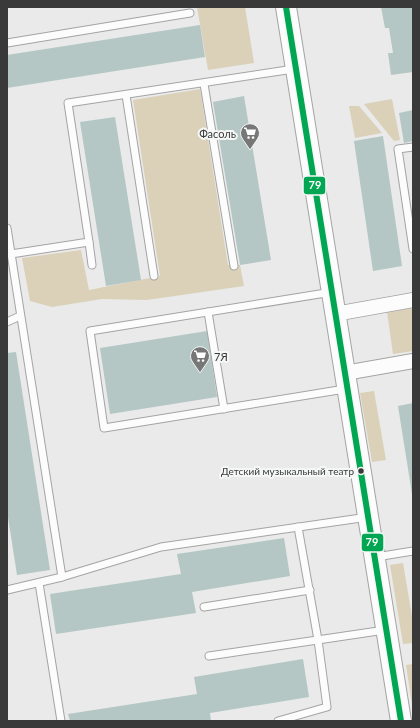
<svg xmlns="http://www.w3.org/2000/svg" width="420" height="728" font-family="Lato,sans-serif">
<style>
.green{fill:#dbd1b9}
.building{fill:#b4c7c4}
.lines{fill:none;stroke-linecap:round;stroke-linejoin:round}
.lane-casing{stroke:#a4a4a4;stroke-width:9}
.street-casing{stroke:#a4a4a4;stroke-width:16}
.secondary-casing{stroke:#a4a4a4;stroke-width:22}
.lane{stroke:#fcfcfc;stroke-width:7}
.street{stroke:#fcfcfc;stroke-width:14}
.secondary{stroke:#fcfcfc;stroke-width:20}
.bus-1-casing{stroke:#f5f8f6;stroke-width:9}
.bus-1{stroke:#00a651;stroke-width:6}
.bus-dot{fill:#383938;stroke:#f5f8f6;stroke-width:1.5}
.labels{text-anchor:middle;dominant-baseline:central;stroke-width:4;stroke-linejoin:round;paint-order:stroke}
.bus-label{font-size:10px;fill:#383938;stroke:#f5f8f6;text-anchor:end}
.poi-label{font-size:11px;fill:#383938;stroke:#f5f8f6;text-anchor:end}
.line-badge{stroke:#f5f8f6;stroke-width:1.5}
.badge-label{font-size:11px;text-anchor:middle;font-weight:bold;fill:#fff}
</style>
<rect width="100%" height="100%" fill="#e9eae9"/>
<g class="green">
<path d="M197,7H245L254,63L208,70Z"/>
<path d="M200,89L228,265H240L244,286L147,300L102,299L52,307L30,301L22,258L81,250L89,290L160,276L133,100Z"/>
<path d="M392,99L400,140L394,141L364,104Z"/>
<path d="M349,106H359L382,133L355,138Z"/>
<path d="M413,308V351L393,354L387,312Z"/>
<path d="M374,391L386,460L372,462L360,393Z"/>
<path d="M403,563L413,622V643L403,644L390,565Z"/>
<path d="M413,664V711L406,665Z"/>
</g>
<g class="building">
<path d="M381,7H413V72L391,75L388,53H393L389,28H385Z"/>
<path d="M200,25L205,57L7,88V55Z"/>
<path d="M244,96L271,260L240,265L213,102Z"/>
<path d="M413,110V141L404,143L399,113Z"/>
<path d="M115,117L141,280L106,286L80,122Z"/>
<path d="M383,136L402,266L373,271L354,141Z"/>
<path d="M207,331L217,397L110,414L100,348Z"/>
<path d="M16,352L50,570L17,575L7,511V353Z"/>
<path d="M413,403V494H412L398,406Z"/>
<path d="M284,538L290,576L192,592L196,613L56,634L50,594L181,574L177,554Z"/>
<path d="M303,659L309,697L210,713L211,721H70L68,714L197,694L194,677Z"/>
</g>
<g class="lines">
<defs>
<g id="lane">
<path d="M7,43L190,13"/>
<path d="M204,84L234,266"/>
<path d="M126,95L154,276"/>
<path d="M413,147L398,149L413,249"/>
<path d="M7,228L62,577L161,547L368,517"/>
<path d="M89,242L92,265"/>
<path d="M11,254L89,242L68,103L294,69"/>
<path d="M332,292L90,331L104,428L345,389"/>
<path d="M208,312L224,409"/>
<path d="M7,322L20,316"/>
<path d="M376,557L413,551"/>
<path d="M39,583L61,721"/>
<path d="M7,590L62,577"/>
<path d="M204,607L310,590"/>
<path d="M209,656L385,630"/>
<path d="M278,721L327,707L318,640L298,527"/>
</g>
<g id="street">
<path d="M335,314L413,300"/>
<path d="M345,373L413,361"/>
</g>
<path id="secondary" d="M286,7L401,721"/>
</defs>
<use href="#lane" class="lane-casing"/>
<use href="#street" class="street-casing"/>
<use href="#secondary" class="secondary-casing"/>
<use href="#lane" class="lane"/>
<use href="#street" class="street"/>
<use href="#secondary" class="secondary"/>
<defs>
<path id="bus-1" d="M286,7L401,721"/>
</defs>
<use href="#bus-1" class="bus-1-casing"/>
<use href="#bus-1" class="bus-1"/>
</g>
<defs>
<symbol id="supermarket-pin" viewBox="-11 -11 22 30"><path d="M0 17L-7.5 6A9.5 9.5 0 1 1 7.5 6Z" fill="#767776" stroke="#f5f8f6"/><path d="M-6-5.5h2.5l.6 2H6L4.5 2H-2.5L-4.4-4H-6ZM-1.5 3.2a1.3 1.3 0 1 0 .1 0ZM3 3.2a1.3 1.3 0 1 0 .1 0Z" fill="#fff"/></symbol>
</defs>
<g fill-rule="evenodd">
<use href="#supermarket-pin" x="239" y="122" width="22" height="30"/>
<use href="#supermarket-pin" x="189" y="345" width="22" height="30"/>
</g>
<circle class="bus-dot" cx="361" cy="471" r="3.5"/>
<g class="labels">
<g class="bus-label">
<text x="354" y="471">Детский музыкальный театр</text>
</g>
<g class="poi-label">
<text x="236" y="133">Фасоль</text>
<text x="214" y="356" text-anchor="start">7Я</text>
</g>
</g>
<g class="line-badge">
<rect x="303" y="176" width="23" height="19" rx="4" fill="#00a651"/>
<rect x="361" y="533" width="23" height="19" rx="4" fill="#00a651"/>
</g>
<g class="badge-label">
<text x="315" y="189">79</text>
<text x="372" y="546">79</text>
</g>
<rect width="420" height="728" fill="none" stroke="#383938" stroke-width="16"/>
</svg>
